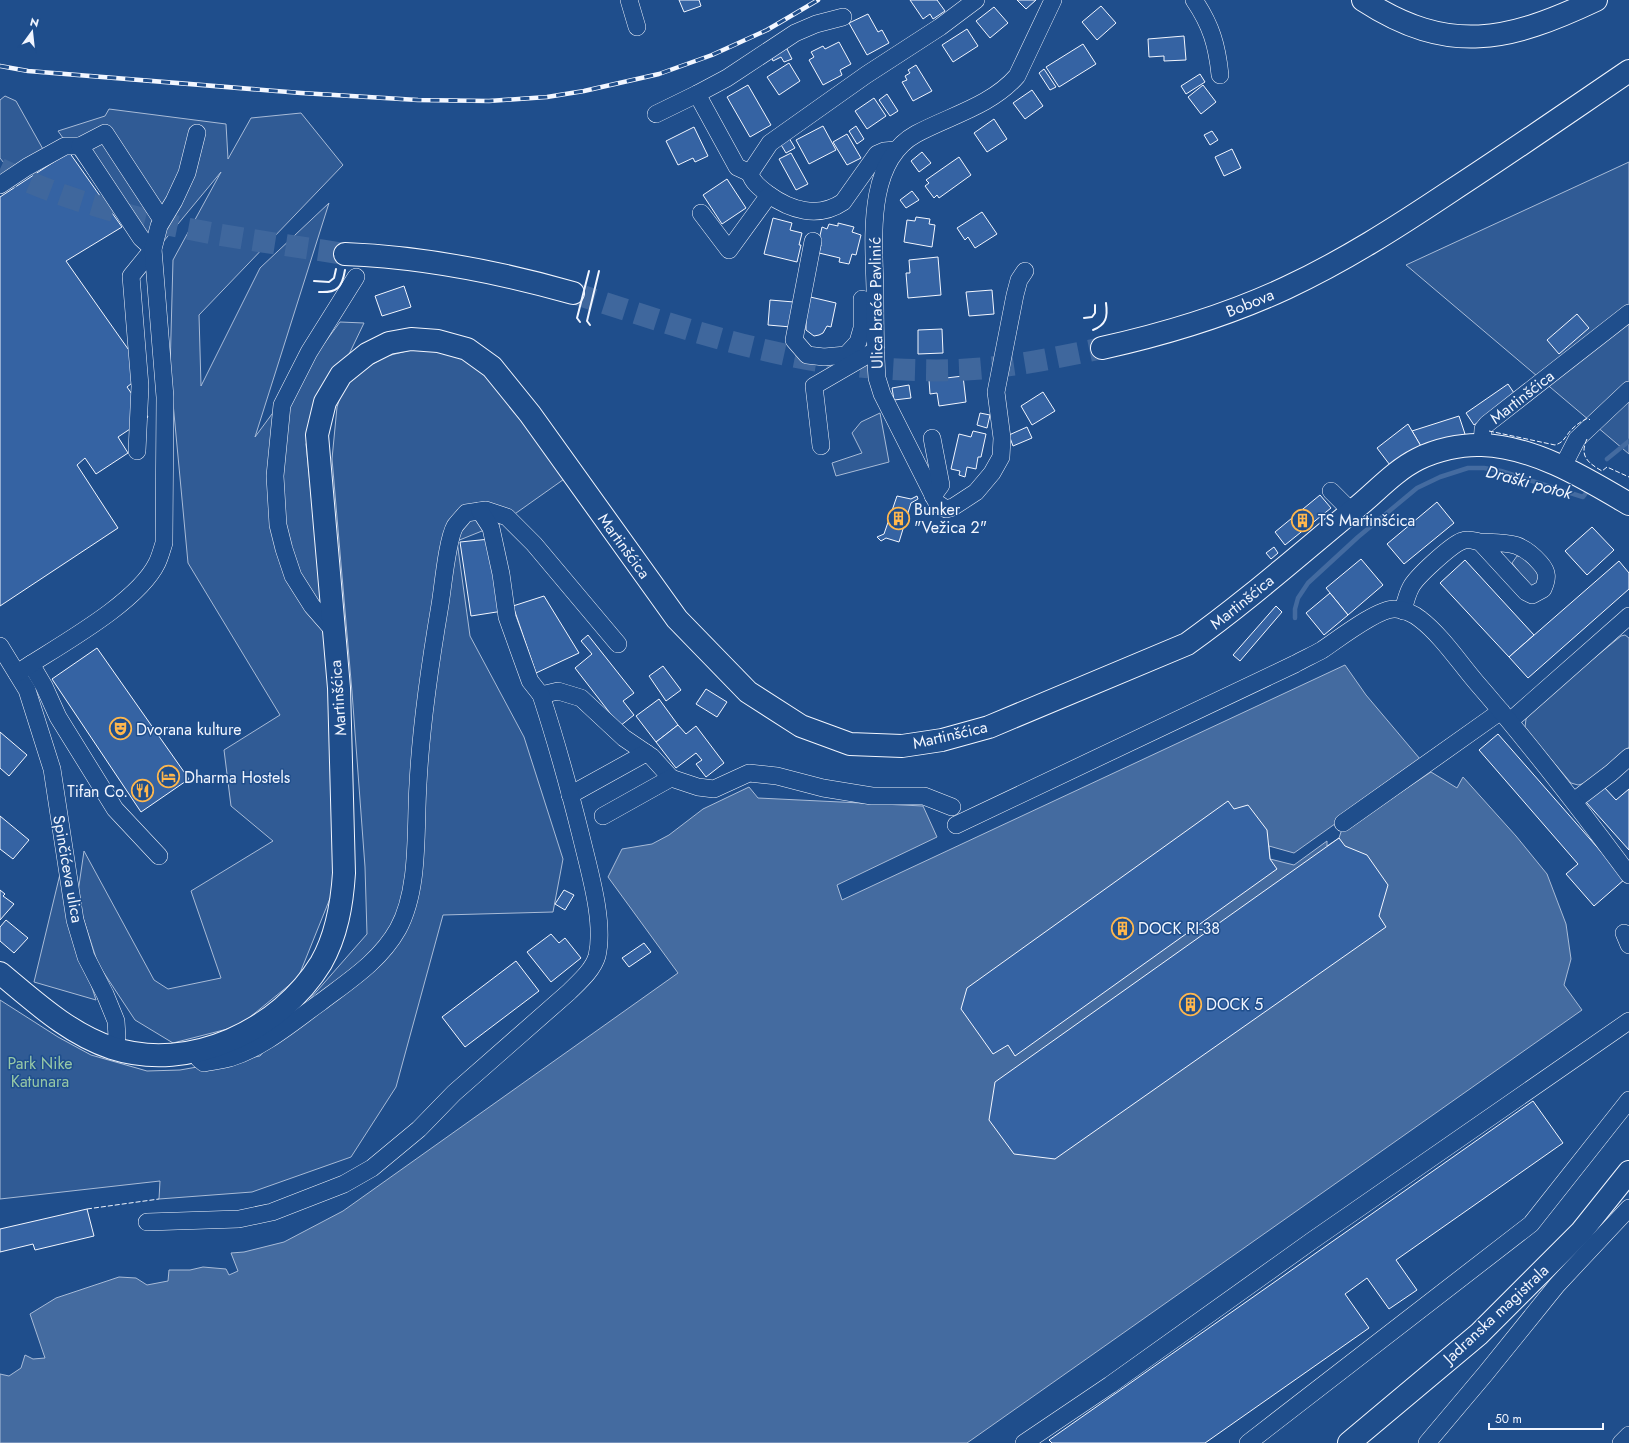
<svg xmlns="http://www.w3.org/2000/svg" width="1629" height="1443" font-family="Jost,sans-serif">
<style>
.built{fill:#305b95;stroke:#a8bbd7}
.water{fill:#446ba0;stroke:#a8bbd7}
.pier{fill:#1f4e8c;stroke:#a8bbd7}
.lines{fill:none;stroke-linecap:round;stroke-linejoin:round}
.stream{stroke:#446ba0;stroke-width:4.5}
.building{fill:#3563a3;stroke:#f2f6ff}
.highway-tunnel{stroke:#3f679d;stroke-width:22;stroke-dasharray:22 11;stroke-linecap:butt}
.minor-casing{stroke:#f2f6ff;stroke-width:18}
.major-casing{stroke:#f2f6ff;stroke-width:24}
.highway-casing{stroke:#f2f6ff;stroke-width:24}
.minor{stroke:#1f4e8c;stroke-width:17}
.major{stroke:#1f4e8c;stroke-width:22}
.highway{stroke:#1f4e8c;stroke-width:22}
.rail-casing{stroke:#f2f6ff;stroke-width:4.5}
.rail{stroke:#1f4e8c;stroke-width:3;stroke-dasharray:9;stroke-linecap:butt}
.fence{stroke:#f2f6ff;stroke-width:1;stroke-dasharray:5 2;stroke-linecap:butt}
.wall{stroke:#f2f6ff;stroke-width:2}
.labels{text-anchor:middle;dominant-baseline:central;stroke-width:3;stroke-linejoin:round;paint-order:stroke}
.street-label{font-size:16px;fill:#f2f6ff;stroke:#1f4e8c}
.poi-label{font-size:16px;fill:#f2f6ff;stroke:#1f4e8c;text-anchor:start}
.park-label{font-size:16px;fill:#97c8a6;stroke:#1f4e8c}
.water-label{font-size:17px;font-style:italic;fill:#f2f6ff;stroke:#1f4e8c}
</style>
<rect width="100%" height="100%" fill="#1f4e8c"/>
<g class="built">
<path d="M5,96L16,101L44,151L11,172L0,158V100Z"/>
<path d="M109,109L226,124L228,159L251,118L301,113L343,165L199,315L201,386L260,268L329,203L255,437L340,322L364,323L306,444L325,632L333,749L335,886L298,978L239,1026L173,1043L135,1020L98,964L77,899L84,851L154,980L168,989L221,978L191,891L273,841L231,806L224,750L280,715L188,563L170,371L173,260L221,172L163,242L141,248L58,131L105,116Z"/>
<path d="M1629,162V454L1406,265Z"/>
<path d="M419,348L473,359L567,477L502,523L457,541L470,636L524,737L563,859L553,912L443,915L396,1087L351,1157L252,1192L159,1199L160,1181L0,1199V1000L58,1037L91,1055L147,1071L180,1070L260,1056L367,934L365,867L352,692L332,459L337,407L343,388L364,369L387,356Z"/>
<path d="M880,413L889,462L836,476L832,463L862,453L852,433L861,422Z"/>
<path d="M1517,556H1521L1541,572L1540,581L1532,586L1529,585L1512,563Z"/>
<path d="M1625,635L1629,638V747L1586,783L1578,785L1571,783L1528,732L1525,727L1526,719L1530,711L1621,636Z"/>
<path d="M61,870L75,934L96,1000L34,982Z"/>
</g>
<path class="water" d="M1345,665L1366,695L1431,772L1457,788L1463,777L1516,836L1547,874L1566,924L1571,959L1564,985L1582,1010L967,1443H0V1374L9,1376L21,1368L25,1355L33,1359L45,1358L30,1314L56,1298L119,1277L136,1278L147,1285L168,1281L169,1270H190L203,1267L226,1269L229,1275L238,1271L231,1253L244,1252L284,1242L343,1211L678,973L608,877L622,849L652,844L669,835L703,809L749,787L758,798L923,806L937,837L837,885L842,900Z"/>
<path class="pier" d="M1422,762L1431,772L1341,832L1339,838L1327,846V841L1294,865L1270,859L1269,846L1294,853Z"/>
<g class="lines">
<g class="stream">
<path d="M1607,459L1629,441"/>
<path d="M1295,618V609L1298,598L1308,583L1358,537L1417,488L1440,477L1468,468H1484L1501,471L1583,497L1586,493"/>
</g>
</g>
<g class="building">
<path d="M679,0H699L701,6L684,12Z"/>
<path d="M910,0H937L945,11L933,19L930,14L923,19Z"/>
<path d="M1017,0H1036L1026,9Z"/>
<path d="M1101,6L1116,23L1097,40L1082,22Z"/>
<path d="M994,7L1008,23L990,38L976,21Z"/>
<path d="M868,14L878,32L882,30L889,43L867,55L849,23Z"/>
<path d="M967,29L978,46L953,62L942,45Z"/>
<path d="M1184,36L1186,60L1164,61V56L1149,57L1148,39Z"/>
<path d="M839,42L851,64L840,70L842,75L823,85L809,60L814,57L811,52L823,46L825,49Z"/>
<path d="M1083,44L1096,64L1059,87L1046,67Z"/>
<path d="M786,47L792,59L784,62L781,57L773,61L770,54Z"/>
<path d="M789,63L800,81L779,95L767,77Z"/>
<path d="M916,65L932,91L913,101L902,82L907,80L905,76L910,73L908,70Z"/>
<path d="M1044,69L1056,87L1050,90L1039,73Z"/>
<path d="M1200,74L1205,82L1186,94L1181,86Z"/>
<path d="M748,85L771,125L750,137L727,97Z"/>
<path d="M1203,85L1216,102L1201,114L1188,97Z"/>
<path d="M1032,90L1043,106L1025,119L1013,103Z"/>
<path d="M887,94L898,111L890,116L879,100Z"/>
<path d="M874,98L886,116L867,129L855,111Z"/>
<path d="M994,119L1007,139L987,152L974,133Z"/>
<path d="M823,126L836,150L809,164L796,140Z"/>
<path d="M856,126L864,139L857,144L849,131Z"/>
<path d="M694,127L708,156L695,162L693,158L678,165L666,141Z"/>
<path d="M1212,131L1218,140L1210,145L1204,135Z"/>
<path d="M847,134L861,158L847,165L833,142Z"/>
<path d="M789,138L795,148L786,153L780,143Z"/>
<path d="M1232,149L1241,168L1224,176L1215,157Z"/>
<path d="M69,152L122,227L66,261L145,373L127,387L148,417L118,437L128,453L96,474L85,458L77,465L118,528L0,606V197Z"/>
<path d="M922,152L931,163L919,172L911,161Z"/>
<path d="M791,153L808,184L796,190L779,159Z"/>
<path d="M959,157L971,175L939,198L937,195L934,198L925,186L929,183L926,180Z"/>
<path d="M727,179L746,208L722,224L703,195Z"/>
<path d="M912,191L919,200L906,208L900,200Z"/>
<path d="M982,212L997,234L975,248L968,237L965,240L957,228Z"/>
<path d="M916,217L930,219L929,224L935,225L932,247L904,242L907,220L915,221Z"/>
<path d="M773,218L792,223L790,230L802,233L799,245H801L797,262L764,254Z"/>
<path d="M838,223L854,227L852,232L861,235L856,255L852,254L849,264L839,262L840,258L819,253L821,245L818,244L822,227L827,229L829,224L838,226Z"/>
<path d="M938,257L941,295L908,298L906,273H910L909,260Z"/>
<path d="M404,286L411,307L382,316L375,296Z"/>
<path d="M992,290L994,314L969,316L966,292Z"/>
<path d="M806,296L836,303L831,327L827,326L823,333L819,335L814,336L806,330Z"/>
<path d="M770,300L794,302L791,327L768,325Z"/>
<path d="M1577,314L1589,328L1559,354L1547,340Z"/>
<path d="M942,329L943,353L918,354V330Z"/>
<path d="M963,376L966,402L939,406L937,393L930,394L929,380Z"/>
<path d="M1508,384L1516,396L1474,425L1466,413Z"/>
<path d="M909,385L911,398L894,400L892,388Z"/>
<path d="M1043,392L1055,411L1032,425L1021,406Z"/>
<path d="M980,413L990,415L987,428L977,425Z"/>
<path d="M1459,416L1465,434L1422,448L1412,431Z"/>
<path d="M1408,424L1422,448L1393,469L1377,448Z"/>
<path d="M1027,427L1032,438L1013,446L1009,435Z"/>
<path d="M973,431L986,434L981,457H978L976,469L967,467L965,477L959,475L960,471L951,469L959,434L971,437Z"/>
<path d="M1320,495L1331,508L1285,545L1275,532Z"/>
<path d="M897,496L911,499L917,496L918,499L911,503L899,542L886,538L881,541L877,537L884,534Z"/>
<path d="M1437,502L1454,523L1404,564L1387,544Z"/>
<path d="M1592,527L1614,550L1587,575L1565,551Z"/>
<path d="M490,539L503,611L471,616L460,542Z"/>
<path d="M1274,547L1278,553L1271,559L1266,553Z"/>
<path d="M1361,559L1383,585L1348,615L1326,588Z"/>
<path d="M1465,560L1534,635L1509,657L1440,583Z"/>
<path d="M1619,561L1629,573V589L1528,678L1509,657Z"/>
<path d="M1330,593L1348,615L1324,635L1306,613Z"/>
<path d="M544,596L579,653L536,673L513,606Z"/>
<path d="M1276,606L1282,612L1240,661L1233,655Z"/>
<path d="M588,635L634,693L623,701L634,715L620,726L575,668L592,654L581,641Z"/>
<path d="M97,648L189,779L141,812L52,679Z"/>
<path d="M663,666L681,690L666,701L649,676Z"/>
<path d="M706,689L727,702L717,717L696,704Z"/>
<path d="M659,699L678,725L656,742L636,716Z"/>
<path d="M678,725L686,734L696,726L724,763L706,777L696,764L702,760L696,753L676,768L656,742Z"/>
<path d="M0,732L27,755L9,776L0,768Z"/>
<path d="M1498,734L1625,879L1594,906L1566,874L1578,864L1479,750Z"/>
<path d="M1604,787L1616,800L1629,789V850L1586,802Z"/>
<path d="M1228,801L1234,809L1248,805L1267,830L1270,859L1277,869L1015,1056L1008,1045L993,1054L961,1009L967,988Z"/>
<path d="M0,816L29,840L13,859L0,849Z"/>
<path d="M1339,838L1345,846L1367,855L1388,885L1379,916L1386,927L1055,1159L1014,1154L989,1120L995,1082Z"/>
<path d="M0,890L5,894L3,896L14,904L0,920Z"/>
<path d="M564,890L574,895L565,910L555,904Z"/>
<path d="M6,920L28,938L14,953L0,941V927Z"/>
<path d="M551,934L559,943L565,938L581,958L551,982L527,952Z"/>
<path d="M644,943L651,952L629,967L622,958Z"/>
<path d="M516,961L539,991L465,1047L442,1017Z"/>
<path d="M1533,1101L1563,1143L1396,1260L1417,1290L1389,1309L1367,1278L1345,1294L1369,1328L1205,1443H1052L1049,1440Z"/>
<path d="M87,1209L94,1236L35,1250L33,1244L0,1252V1229Z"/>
</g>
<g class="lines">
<g class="highway-tunnel">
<path d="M0,169C30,183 62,196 94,205C175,231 261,241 345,254"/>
<path d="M573,293C640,314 706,337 773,352C834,366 897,372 959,370C1008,368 1055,358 1102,348"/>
</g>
<defs>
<g id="minor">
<path d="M629,0L637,27"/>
<path d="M1194,0C1211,25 1217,45 1220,75"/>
<path d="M697,94L727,78L795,33L816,24L843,17"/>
<path d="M656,114L697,94L737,167L750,173"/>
<path d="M895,150L884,151L877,154L843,202C818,219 790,210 768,194C760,188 752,182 750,173L770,143L866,75L940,27L976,0"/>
<path d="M0,185L27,167L65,146H80"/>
<path d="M701,213L729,250L769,195"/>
<path d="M813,241L794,340L807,355L824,357L846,355L858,342L862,328V299"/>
<path d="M1025,271L1019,280L1015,295L996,392L1002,438L1001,457L992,473L976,492L953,507L946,509L937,503L882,394L877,378C875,349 875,319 875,290C874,241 865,162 916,134C949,116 991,106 1017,76L1053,0"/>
<path d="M932,438L941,485L933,496"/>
<path d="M1482,445L1483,429L1487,424L1629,313"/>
<path d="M821,446L814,386L876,350"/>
<path d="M137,451L140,386L131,276L153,249L141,238L80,146L105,133L162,220"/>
<path d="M1562,468L1577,439L1629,390"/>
<path d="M1331,491L1352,512"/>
<path d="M1403,611C1405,603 1407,594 1411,587C1416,577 1451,545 1462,541C1468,538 1475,541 1480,542L1526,592L1532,595L1543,589C1548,578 1548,572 1540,563C1521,541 1508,543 1480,542"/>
<path d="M333,630L312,606L293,576L284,549L278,525L275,476L282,405L309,352L356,277"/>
<path d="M0,646L27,690L52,769L75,920L86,957L105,994L116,1021L117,1037L114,1049"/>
<path d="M31,664L44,686L58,717L115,809L159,856"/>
<path d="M17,673C56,647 137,604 157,563C160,557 162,549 164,543L165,397L153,249L159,226L174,201L187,173L197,133"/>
<path d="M541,695L558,691L581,698L624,738L652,757L671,778L698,787L714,789L749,773L777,776L823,788L872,796H924L952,807"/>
<path d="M1510,721L1629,616"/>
<path d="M570,795L646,753"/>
<path d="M1574,801L1611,773L1629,757"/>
<path d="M603,816L671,778"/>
<path d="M1343,823L1501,711"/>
<path d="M956,825L1295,664C1304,659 1313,655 1322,650C1337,640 1378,608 1395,609C1403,609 1414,614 1420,619C1441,635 1459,662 1476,682C1530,744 1580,809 1629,875"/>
<path d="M1624,933L1629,945"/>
<path d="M196,1051L199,1059L204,1063C212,1061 222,1060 230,1058C263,1048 293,1022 321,1002C350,980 380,961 398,929C420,889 415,829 418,784C421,724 430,664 440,605C443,587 447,540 455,526C458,522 462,518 466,513L486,510L507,517L534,544L618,644"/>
<path d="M147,1222L239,1219L272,1212L344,1184L372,1168L419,1129L454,1093L569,992C579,982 593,970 597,956C605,922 589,870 581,836C569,788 556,741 541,695L530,681L507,617L501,574L491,528L480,511"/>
<path d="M1024,1443L1110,1385L1313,1240L1629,1021"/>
<path d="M1248,1443L1531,1224L1629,1100"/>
<path d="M1427,1443L1486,1373L1557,1285L1629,1208"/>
<path d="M1621,1443L1629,1435"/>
</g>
<g id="major">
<path d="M0,973C34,1001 69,1034 112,1048C190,1073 280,1030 321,963C337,935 342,904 344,873L339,688L317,435L325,402L341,375L367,354L389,343L411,339L438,341L467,349L492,367L530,414L677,619L748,692L801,726L850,744L902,746L942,740L989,727L1187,644C1246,602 1300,554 1356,508C1376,492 1394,471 1418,459C1436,450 1461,444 1482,445C1535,447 1585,478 1629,504"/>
<path d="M1349,1443L1479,1334L1581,1232L1629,1172"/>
</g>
<g id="highway">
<path d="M1363,0C1449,56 1509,41 1596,0"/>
<path d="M345,254C423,257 499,272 573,293"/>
<path d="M1102,348C1165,334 1228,315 1286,288C1344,261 1397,227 1451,191C1511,152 1570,111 1629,71"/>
</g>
</defs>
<use href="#minor" class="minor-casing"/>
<use href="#major" class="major-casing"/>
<use href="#highway" class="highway-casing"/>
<use href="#minor" class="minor"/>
<use href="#major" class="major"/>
<use href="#highway" class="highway"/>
<defs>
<path id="rail" d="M0,66L28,71L301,93L418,100L489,101L547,97L584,91L659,74L712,55L767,30L818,0"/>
</defs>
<use href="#rail" class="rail-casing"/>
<use href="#rail" class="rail"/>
<g class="fence">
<path d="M1489,431L1555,445C1565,442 1565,436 1572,429C1577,424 1582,421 1588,418L1590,420"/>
<path d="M1587,439C1579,456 1588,463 1602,471L1607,467L1629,477"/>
<path d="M87,1209L159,1199"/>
</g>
<g class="wall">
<path d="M314,281L329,282L334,278L336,269"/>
<path d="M319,292C337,293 342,288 345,270"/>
<path d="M1084,318L1092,317L1095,313V305"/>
<path d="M580,322L577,318L589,271"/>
<path d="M590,325L587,321L599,271"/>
<path d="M1093,330C1106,325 1108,317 1106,303"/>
</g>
</g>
<defs>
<symbol id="building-ring" viewBox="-11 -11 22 22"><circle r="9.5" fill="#1f4e8c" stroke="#ffb74d" stroke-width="1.5"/><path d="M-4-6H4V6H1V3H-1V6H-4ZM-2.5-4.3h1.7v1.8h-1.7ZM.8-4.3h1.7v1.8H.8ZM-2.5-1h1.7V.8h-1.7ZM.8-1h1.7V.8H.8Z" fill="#ffb74d"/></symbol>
<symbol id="theatre-ring" viewBox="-11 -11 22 22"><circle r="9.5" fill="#1f4e8c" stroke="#ffb74d" stroke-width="1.5"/><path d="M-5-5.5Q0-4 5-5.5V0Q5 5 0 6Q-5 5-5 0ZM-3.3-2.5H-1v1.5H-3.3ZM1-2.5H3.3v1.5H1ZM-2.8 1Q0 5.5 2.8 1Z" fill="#ffb74d"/></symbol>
<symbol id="hotel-ring" viewBox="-11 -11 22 22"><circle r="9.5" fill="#1f4e8c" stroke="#ffb74d" stroke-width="1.5"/><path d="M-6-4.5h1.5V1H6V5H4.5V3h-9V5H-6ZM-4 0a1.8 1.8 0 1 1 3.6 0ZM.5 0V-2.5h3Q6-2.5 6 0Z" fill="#ffb74d"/></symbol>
<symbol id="restaurant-ring" viewBox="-11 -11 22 22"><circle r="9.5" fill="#1f4e8c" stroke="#ffb74d" stroke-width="1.5"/><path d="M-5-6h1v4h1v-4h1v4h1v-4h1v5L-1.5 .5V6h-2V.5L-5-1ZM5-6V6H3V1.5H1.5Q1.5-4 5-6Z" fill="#ffb74d"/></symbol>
</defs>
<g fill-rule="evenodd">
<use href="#building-ring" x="886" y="506" width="25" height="25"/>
<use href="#building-ring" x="1290" y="508" width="25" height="25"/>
<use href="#theatre-ring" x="108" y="716" width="25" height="25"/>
<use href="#hotel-ring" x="156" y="764" width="25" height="25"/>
<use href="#restaurant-ring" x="130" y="778" width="25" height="25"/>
<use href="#building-ring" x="1110" y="916" width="25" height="25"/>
<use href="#building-ring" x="1178" y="992" width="25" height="25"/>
</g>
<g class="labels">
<g class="street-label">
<text transform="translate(876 303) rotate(-91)">Ulica braće Pavlinić</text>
<text transform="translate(1250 303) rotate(-22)">Bobova</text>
<text transform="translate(1522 397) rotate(-38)">Martinšćica</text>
<text transform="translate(624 546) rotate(54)">Martinšćica</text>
<text transform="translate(1242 602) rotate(-39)">Martinšćica</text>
<text transform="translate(338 698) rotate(-94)">Martinšćica</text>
<text transform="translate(950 735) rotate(-13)">Martinšćica</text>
<text transform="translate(68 869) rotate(80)">Spinčićeva ulica</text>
<text transform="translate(1496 1314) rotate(-43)">Jadranska magistrala</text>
</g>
<g class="poi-label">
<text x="914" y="509">Bunker<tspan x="914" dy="18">"Vežica 2"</tspan></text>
<text x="1318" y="520">TS Martinšćica</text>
<text x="136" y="729">Dvorana kulture</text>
<text x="184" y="777">Dharma Hostels</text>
<text x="128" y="791" text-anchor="end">Tifan Co.</text>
<text x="1138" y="928">DOCK RI-38</text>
<text x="1206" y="1004">DOCK 5</text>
</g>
<g class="park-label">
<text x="40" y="1063">Park Nike<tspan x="40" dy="18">Katunara</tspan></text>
</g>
<g class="water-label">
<text transform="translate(1529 482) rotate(15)">Draški potok</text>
</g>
</g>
<g transform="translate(32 32) rotate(15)" stroke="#1f4e8c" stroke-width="3" paint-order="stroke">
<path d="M0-3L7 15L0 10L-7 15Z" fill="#f2f6ff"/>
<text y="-6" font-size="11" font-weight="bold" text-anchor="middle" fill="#f2f6ff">N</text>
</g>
<path d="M1489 1423v6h114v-6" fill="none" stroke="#f2f6ff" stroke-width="2"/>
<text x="1495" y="1423" font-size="12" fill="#f2f6ff" stroke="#1f4e8c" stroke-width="3" paint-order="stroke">50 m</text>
</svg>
